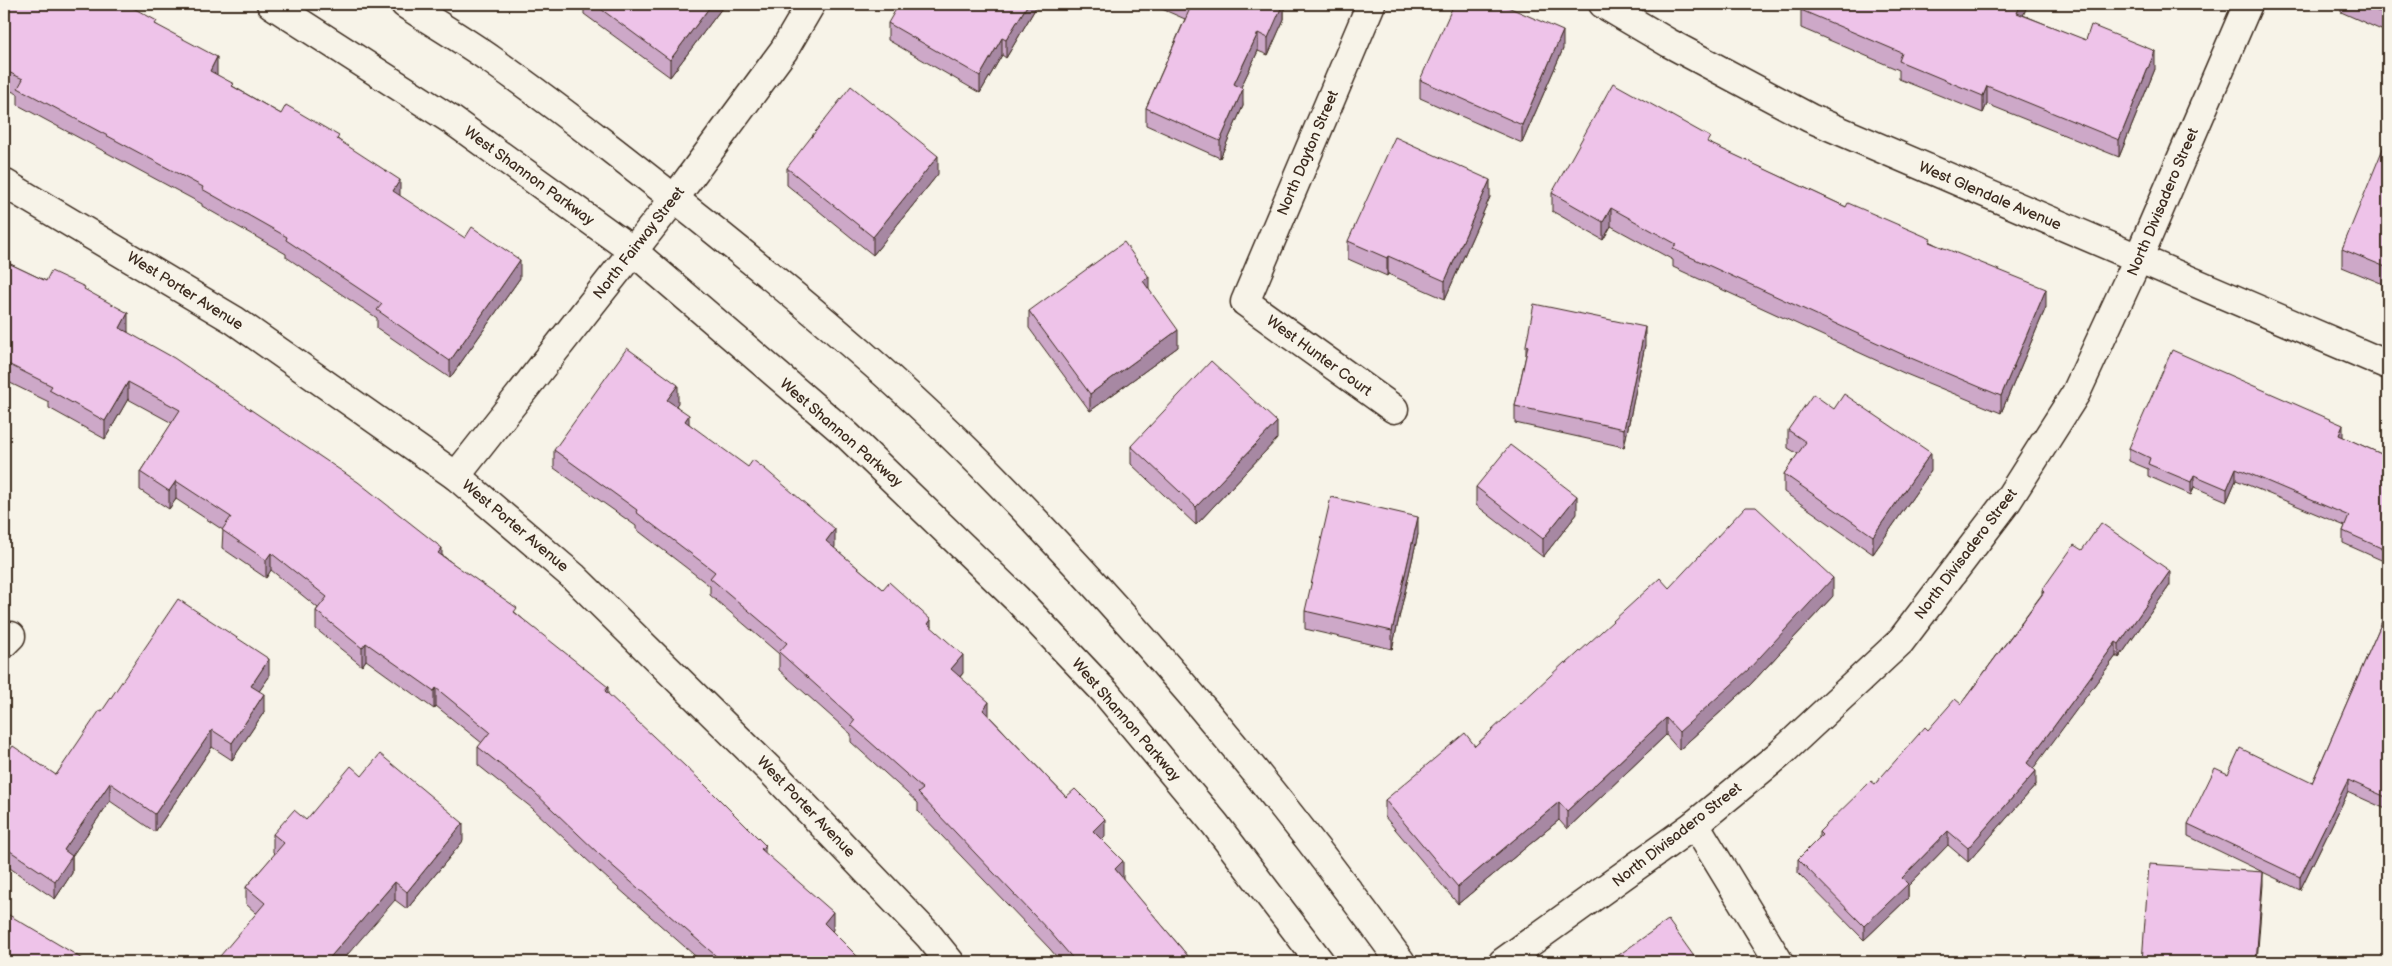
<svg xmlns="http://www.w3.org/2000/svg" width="2392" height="966" font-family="'Balsamiq Sans',sans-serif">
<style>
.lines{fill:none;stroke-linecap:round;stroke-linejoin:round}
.minor-casing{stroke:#3b2a1e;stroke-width:31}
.tertiary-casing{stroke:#3b2a1e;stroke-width:31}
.minor{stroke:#f7f3e8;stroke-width:28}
.tertiary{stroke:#f7f3e8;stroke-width:28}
.wall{fill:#cda8c8;stroke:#3b2a1e}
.shaded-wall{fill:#a788a3;stroke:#3b2a1e}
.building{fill:#eec3e9;stroke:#3b2a1e}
.labels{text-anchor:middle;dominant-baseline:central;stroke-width:4;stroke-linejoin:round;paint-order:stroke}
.street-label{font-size:15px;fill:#3b2a1e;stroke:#f7f3e8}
</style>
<rect width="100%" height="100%" fill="#f7f3e8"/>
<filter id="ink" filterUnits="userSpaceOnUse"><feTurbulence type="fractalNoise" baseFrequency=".02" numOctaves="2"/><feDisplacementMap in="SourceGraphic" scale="10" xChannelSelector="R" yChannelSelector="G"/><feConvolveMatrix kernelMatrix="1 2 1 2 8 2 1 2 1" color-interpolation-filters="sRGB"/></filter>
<g filter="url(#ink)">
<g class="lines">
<defs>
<g id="minor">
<path d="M1371,4L1245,302L1394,409"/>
<path d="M1603,4L1669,43L1810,118L2388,365"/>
<path d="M4,183L234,320L456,476L574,577L775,775L929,936L950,962"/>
<path d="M456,476L674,199L784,50L811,4"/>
<path d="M4,643L11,636"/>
<path d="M1695,824L1779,962"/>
<path d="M1503,962L1695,824L1780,754L1900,642L2008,500L2076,393L2138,259L2248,4"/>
</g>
<g id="tertiary">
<path d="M271,4L453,121L633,251L847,435L1017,599L1105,692L1215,824L1320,962"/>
<path d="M405,4C434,23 465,41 493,61C569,115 642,173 715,231C813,310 910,391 997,481C1144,632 1278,792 1401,962"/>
</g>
</defs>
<use href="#minor" class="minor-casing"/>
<use href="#tertiary" class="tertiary-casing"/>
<use href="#minor" class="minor"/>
<use href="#tertiary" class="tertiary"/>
</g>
<g class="wall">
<path d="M4,4L157,25L217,75L234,87L281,114L339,140L400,196L520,278L450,378L377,328V318L286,257V254L202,206V204L18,105V94L4,88Z"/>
<path d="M584,4H725L670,77L584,14Z"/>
<path d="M1038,4L1006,58L1002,55L980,93L888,40V23Z"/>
<path d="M1162,4H1287L1284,9V19L1268,55L1258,51L1241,87L1243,106L1220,158L1146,125V108L1185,19L1162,9Z"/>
<path d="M1803,4H2028L2023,15L2155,69L2119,157L1987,104L1983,113L1899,79V70L1801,28V10Z"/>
<path d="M2341,4H2388V33L2341,12Z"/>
<path d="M1563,49L1522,143L1420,98V80Z"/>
<path d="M1710,144L1846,207L1931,242L2046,307L2001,413L1906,374L1673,267V260L1611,226L1603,240L1552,211V193Z"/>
<path d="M2388,148V286L2342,267V249Z"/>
<path d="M787,168L938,174L873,255L787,185Z"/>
<path d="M1490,197L1445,299L1388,274L1387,276L1348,259V241Z"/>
<path d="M4,261L46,281L85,290L128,331V333L442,555L517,614L608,694L765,853L833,930L832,931L863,962H702L600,872L532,808L478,765V747L482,743L436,706L434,709L366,660L362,666L316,629V611L318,608L271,570L266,578L222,548L223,530L176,499L169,509L140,490V472L172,423L128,399L105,439L49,408V402L4,380Z"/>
<path d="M1149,290L1178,347L1090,411L1029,328V311Z"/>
<path d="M1526,345H1645L1624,447L1515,423V406L1526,355Z"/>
<path d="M678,403L676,405L689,424L835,547L834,548L883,589L931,627L963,673L960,677L989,716L1066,797L1105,837L1102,840L1123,879L1193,962H1061L1050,949L918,811V803L851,742V734L779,670V654L710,595V586L636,529V526L554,468V450Z"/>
<path d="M1834,409L1931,471L1873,554L1784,492V474L1798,454L1788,448V430Z"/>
<path d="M2343,437L2388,457V563L2343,543V531L2345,526L2236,480L2227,501L2194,487L2191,495L2148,476V469L2129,461V448Z"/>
<path d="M1277,439L1196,525L1131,464V446Z"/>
<path d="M1476,487L1577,514L1543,557L1476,505Z"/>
<path d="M1418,534L1392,649L1305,629V611Z"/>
<path d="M2082,550L2170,585L2119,658L2116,656L2033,768L2036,785L1968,862L1948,845L1908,886V898L1864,940L1798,873V859L1819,838V832L1875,784L1928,730L1961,704L2042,594V590Z"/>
<path d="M1669,588L1833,596L1749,686L1679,750L1666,735L1567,829L1559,820L1458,904L1385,817V800L1475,746L1566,664Z"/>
<path d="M2388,608V810L2348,792L2300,890L2188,836V824L2228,774L2312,783Z"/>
<path d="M269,677L259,691L264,712L232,760L212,747L155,832L110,801L72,856V873L55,899L4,864V758L56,775L102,711Z"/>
<path d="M362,776L463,841L407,909L395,900L256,913L246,904V887L275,854L273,852V834L306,820Z"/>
</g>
<g class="shaded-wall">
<path d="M712,4H725L670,77V60Z"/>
<path d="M1028,4H1038L1006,58V40Z"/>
<path d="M1281,4H1287L1284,9V19L1268,55V38Z"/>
<path d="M2021,4H2028L2017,30V13Z"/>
<path d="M1563,31V49L1522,143V125Z"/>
<path d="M1258,33V51L1234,102V84Z"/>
<path d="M1002,38V55L980,93V76Z"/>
<path d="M2155,51V69L2119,157V140Z"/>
<path d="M217,57V74L210,88V71Z"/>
<path d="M1987,86V104L1983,113V96Z"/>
<path d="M1243,89V106L1220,158V141Z"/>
<path d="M938,156V174L873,255V237Z"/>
<path d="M400,180V198L393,191Z"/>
<path d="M1490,180V197L1445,299V281Z"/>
<path d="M1611,208V226L1603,240V222Z"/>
<path d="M1388,256V274L1387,276V258Z"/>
<path d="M520,260V278L450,378V361Z"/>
<path d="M1149,277V294L1143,281Z"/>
<path d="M2046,289V307L2001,413V396Z"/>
<path d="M128,313V331L120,346V328Z"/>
<path d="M1645,327V345L1624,447V429Z"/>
<path d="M1178,330V347L1090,411V394Z"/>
<path d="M128,382V399L105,439V421Z"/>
<path d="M678,385V403L667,417V400Z"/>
<path d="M689,415V432L685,421Z"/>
<path d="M1277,422V439L1196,525V507Z"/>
<path d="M2343,425V438L2339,435Z"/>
<path d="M1931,453V471L1873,554V536Z"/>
<path d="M2236,468V480L2227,501V489Z"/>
<path d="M2194,475V487L2191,495V482Z"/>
<path d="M176,481V499L169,509V491Z"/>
<path d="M1577,496V514L1543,557V539Z"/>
<path d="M1418,517V534L1392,649V631Z"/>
<path d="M835,529V547L826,559V541Z"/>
<path d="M442,548V565L438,553Z"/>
<path d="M271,553V570L266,578V560Z"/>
<path d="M2170,571V585L2119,658V644Z"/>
<path d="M1833,578V596L1749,686L1679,750V732Z"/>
<path d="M931,620V638L928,624Z"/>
<path d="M2116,642V656L2027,777V763Z"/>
<path d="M366,643V660L362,666V648Z"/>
<path d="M963,655V673L951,687V669Z"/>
<path d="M269,659V677L251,703V686Z"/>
<path d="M608,687V704L605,691Z"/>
<path d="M436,688V706L434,709V691Z"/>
<path d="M264,694V712L232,760V743Z"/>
<path d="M989,702V720L983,710Z"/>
<path d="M1666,718V735L1567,829V811Z"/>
<path d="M212,730V747L155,832V814Z"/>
<path d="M2036,771V785L1968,862V848Z"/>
<path d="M2348,780V792L2300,890V877Z"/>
<path d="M110,783V801L72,856V873L55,899V881L64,850Z"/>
<path d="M1559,802V820L1458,904V887Z"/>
<path d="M1105,819V837L1093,848V831Z"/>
<path d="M463,823V841L407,909V892Z"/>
<path d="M1948,831V845L1908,886V898L1864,940V926L1902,878Z"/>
<path d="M765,845V862L761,849Z"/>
<path d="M1123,861V879L1115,869Z"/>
<path d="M2263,872V885L2257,962H2256Z"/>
<path d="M395,882V900L341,962H326Z"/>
<path d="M833,912V930L824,941V923Z"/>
</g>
<g class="building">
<path d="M4,4H126L157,21L155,24L217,57L210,71L234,84L232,86L281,114L286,105L339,136L337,139L400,180L393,191L465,238L472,227L520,260L450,361L377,310L382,304L286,240L287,237L202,189L203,187L18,88L23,79L4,70Z"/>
<path d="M594,4H712L670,60Z"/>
<path d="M899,4H1028L1006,40L1002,38L980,76L888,23Z"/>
<path d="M1190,4H1283L1268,38L1258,33L1234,84L1243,89L1220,141L1146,108L1192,4Z"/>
<path d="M1454,4H1501L1563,31L1522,125L1420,80Z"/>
<path d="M1803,4H2021L2017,13L2086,40L2091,25L2155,51L2119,140L1987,86L1983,96L1899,61L1902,53L1801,10Z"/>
<path d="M2362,4H2388V16Z"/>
<path d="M1613,83L1710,137L1707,142L1846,207L1848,203L1931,239L1929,242L2046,289L2001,396L1906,356L1673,249L1676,244L1611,208L1603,222L1552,193Z"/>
<path d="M851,86L938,156L873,237L787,168Z"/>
<path d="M1395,137L1490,180L1445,281L1388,256L1387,258L1348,241Z"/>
<path d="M2384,146L2388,148V268L2342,249Z"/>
<path d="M1124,242L1149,277L1143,281L1178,330L1090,394L1029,311Z"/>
<path d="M4,261L46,281L51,271L85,287L84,289L128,313L120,328L174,358L358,482L442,548L438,553L517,608L514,612L608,687L605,691L701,781L765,845L761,849L833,912L824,923L863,962H723L600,855L532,790L478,747L490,732L436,688L434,691L366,643L362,648L316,611L327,597L271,553L266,560L222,530L231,517L176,481L169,491L140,472L180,410L128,382L105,421L49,390L52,386L4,362Z"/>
<path d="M1534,304L1645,327L1624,429L1515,406L1528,346L1526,345Z"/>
<path d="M627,348L678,385L667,400L689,415L685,421L748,467L753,460L765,469L835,529L826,541L883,589L889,582L931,620L928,624L963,655L951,669L989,702L983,710L1066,797L1075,789L1105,819L1093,831L1123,861L1115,869L1193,962H1076L1050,932L918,793L923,789L851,725L855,720L779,652L787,643L710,578L715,572L636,512L637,510L554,450Z"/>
<path d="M2172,350L2343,425L2339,435L2388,457V551L2343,531L2349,516L2236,468L2227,489L2194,475L2191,482L2148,464L2150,458L2129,448Z"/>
<path d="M1211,361L1277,422L1196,507L1131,446Z"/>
<path d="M1813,394L1834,409L1844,394L1931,453L1873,536L1784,474L1806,442L1788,430Z"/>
<path d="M1510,445L1577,496L1543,539L1476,487Z"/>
<path d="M1331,497L1418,517L1392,631L1305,611Z"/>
<path d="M1745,507H1756L1833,578L1749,669L1679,732L1666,718L1567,811L1559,802L1458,887L1385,800L1465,733L1475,746L1565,662L1566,664L1660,578L1669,588Z"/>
<path d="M2101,523L2170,571L2119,644L2116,642L2027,763L2036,771L1968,848L1948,831L1902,878L1908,884L1864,926L1798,859L1822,835L1819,832L1871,781L1875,784L1925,727L1928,730L1955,699L1961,704L2044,592L2042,590L2074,545L2082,550Z"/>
<path d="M178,599L269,659L251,686L264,694L232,743L212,730L155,814L110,783L64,850L72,856L55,881L4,847V758L13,746L56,775L100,710L102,711Z"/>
<path d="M2388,608V798L2348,780L2300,877L2188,824L2215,768L2228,774L2240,748L2312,783Z"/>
<path d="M380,754L463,823L407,892L395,882L326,962H215L265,903L246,887L284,843L273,834L294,810L306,820L351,766L362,776Z"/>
<path d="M2149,864L2263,872L2256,962H2142Z"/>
<path d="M4,912L73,953L86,962H4Z"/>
<path d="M1668,920L1698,962H1609Z"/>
<path d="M642,957L647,962H637Z"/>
</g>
</g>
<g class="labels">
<g class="street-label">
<text transform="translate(1308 153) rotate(-67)">North Dayton Street</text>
<text transform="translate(529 176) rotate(36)">West Shannon Parkway</text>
<text transform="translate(1990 196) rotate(23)">West Glendale Avenue</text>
<text transform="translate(2163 202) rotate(-67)">North Divisadero Street</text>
<text transform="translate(639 243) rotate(-52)">North Fairway Street</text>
<text transform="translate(185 291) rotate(32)">West Porter Avenue</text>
<text transform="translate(1319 356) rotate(36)">West Hunter Court</text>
<text transform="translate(841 433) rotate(41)">West Shannon Parkway</text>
<text transform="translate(515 526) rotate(40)">West Porter Avenue</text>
<text transform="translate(1966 554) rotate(-53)">North Divisadero Street</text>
<text transform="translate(1126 720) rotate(49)">West Shannon Parkway</text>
<text transform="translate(806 807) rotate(46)">West Porter Avenue</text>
<text transform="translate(1677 835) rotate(-38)">North Divisadero Street</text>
</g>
</g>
<rect width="2392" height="966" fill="none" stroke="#f7f3e8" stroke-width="20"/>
<rect x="10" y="10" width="2372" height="946" fill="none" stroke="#3b2a1e" stroke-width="2" filter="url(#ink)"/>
</svg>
